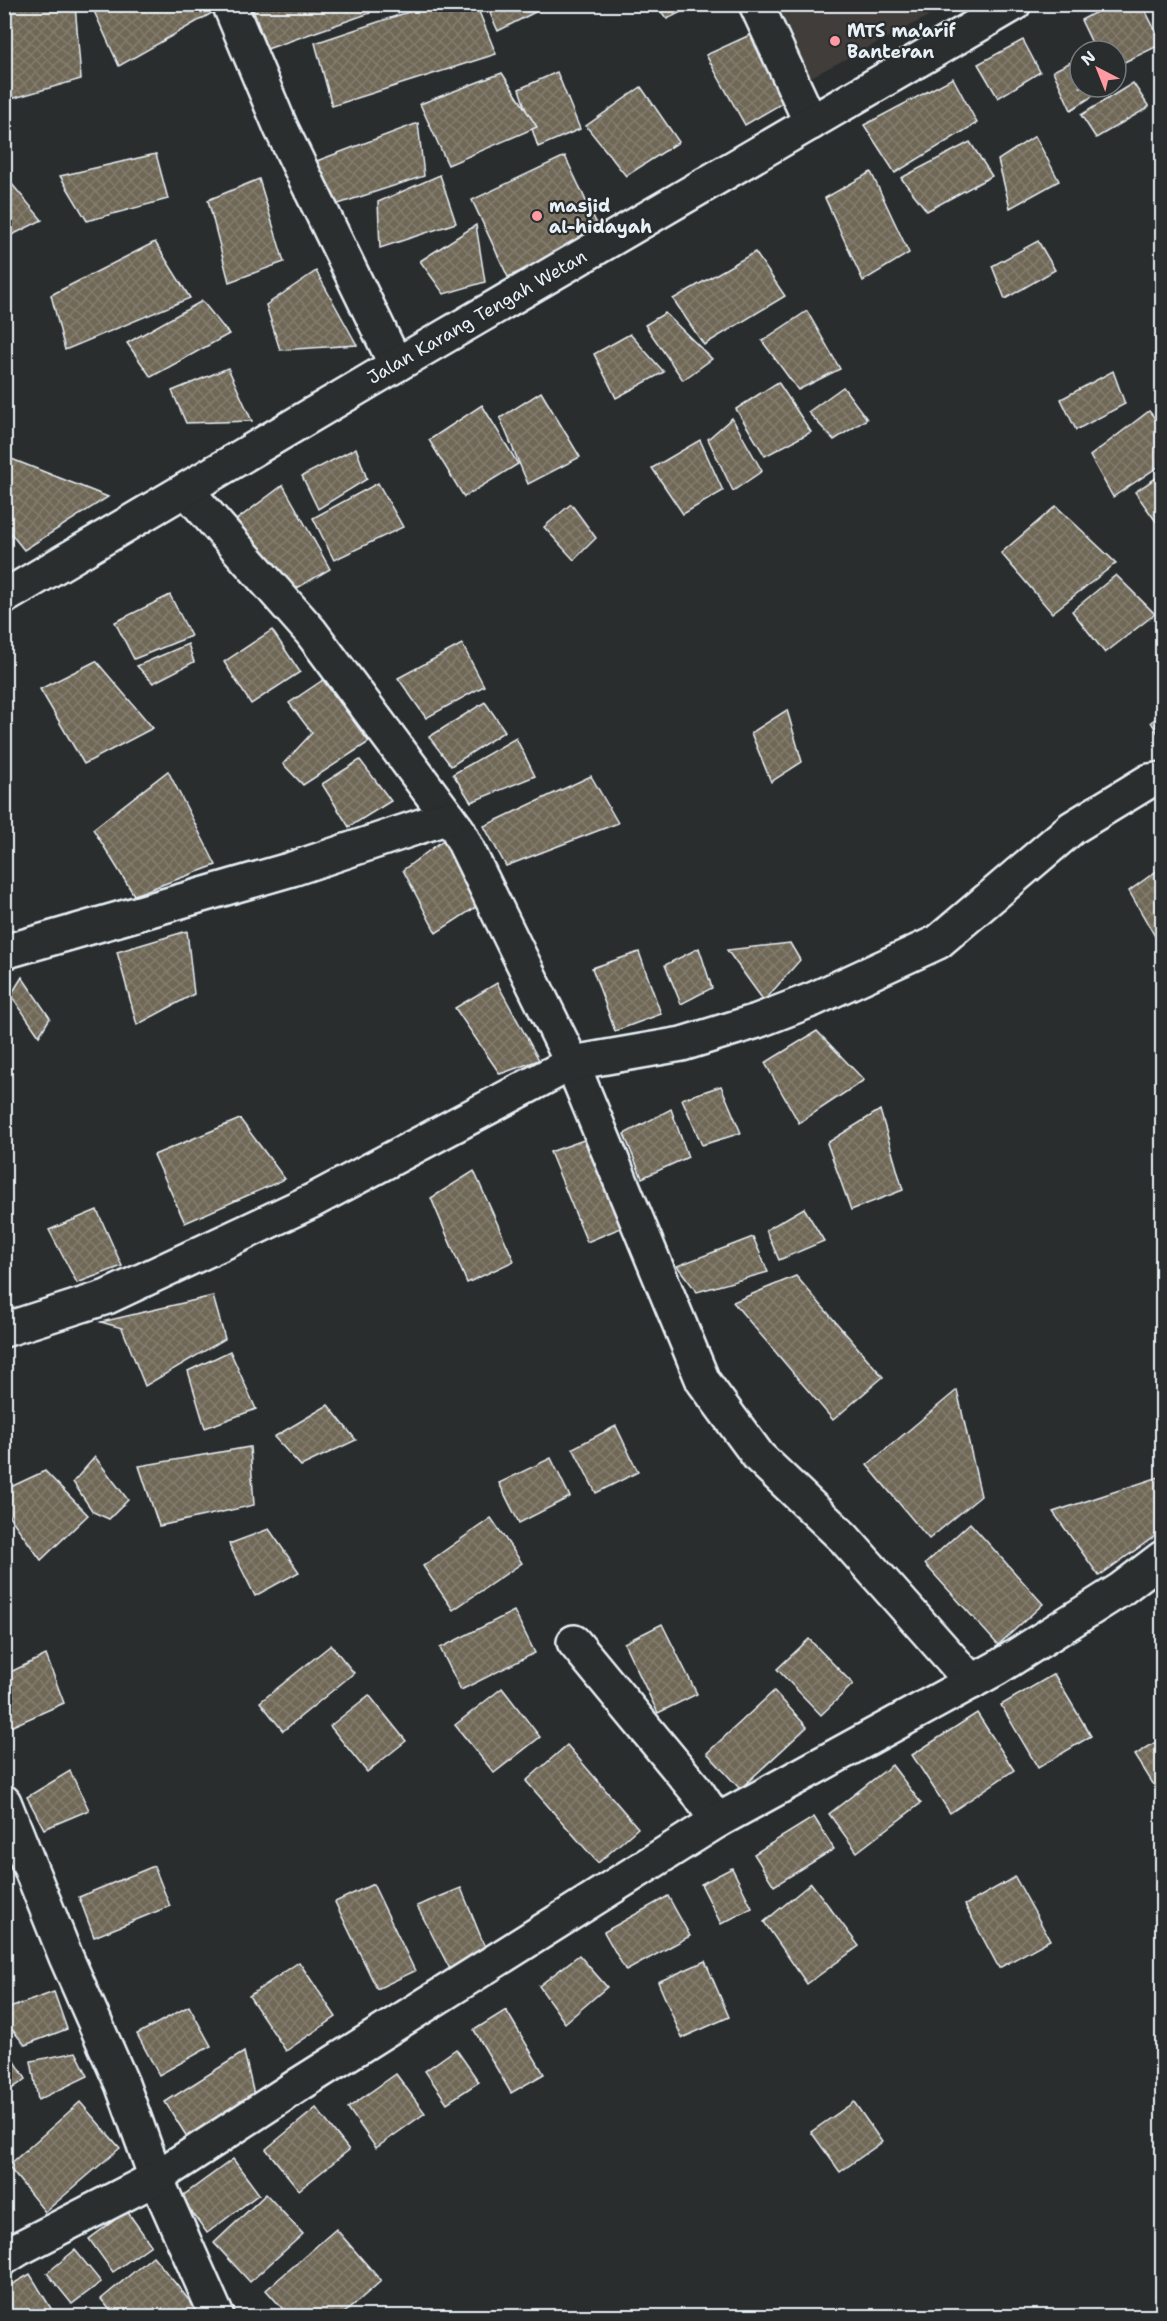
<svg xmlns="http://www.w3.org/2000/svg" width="1167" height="2321" font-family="'Shantell Sans',sans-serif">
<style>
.built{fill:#3f3e3a}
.building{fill:url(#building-cross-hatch);stroke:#e8f1f8;stroke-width:1.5}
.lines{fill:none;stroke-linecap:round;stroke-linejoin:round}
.minor-casing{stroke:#e8f1f8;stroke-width:38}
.minor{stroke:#2a2d2e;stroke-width:33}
.poi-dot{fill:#ff9aa2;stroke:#2a2d2e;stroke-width:2}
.labels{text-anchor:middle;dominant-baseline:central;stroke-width:4.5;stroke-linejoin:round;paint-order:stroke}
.poi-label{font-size:18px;font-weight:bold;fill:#e8f1f8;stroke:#2a2d2e;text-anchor:start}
.street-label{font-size:18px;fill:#e8f1f8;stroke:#2a2d2e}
</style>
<defs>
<pattern id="building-cross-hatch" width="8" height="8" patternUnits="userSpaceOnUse" patternTransform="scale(1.5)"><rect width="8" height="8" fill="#706757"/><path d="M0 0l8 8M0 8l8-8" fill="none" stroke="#847d70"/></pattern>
</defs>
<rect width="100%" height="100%" fill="#2a2d2e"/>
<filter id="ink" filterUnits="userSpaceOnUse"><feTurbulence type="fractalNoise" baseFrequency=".0167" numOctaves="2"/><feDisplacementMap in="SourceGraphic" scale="12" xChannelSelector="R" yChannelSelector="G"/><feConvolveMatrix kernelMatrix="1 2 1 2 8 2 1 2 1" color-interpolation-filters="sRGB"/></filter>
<g filter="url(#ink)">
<path class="built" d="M773,5H950L809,78Z"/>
<g class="building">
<path d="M9,4H75L81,79L4,101V5Z"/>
<path d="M106,4H206L212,13L119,66L93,9Z"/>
<path d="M251,4H369L370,13L267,49Z"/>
<path d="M432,4H476L496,54L332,106L315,43Z"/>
<path d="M486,4H542L543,8L498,31Z"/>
<path d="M655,4H697L667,19Z"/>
<path d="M1111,4H1142L1162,44L1116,66V51H1096L1081,20Z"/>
<path d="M752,34L791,98L745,125L706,55Z"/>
<path d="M1023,40L1040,72L998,98L978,64Z"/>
<path d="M1073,61L1080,72V87H1107L1071,110L1053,71Z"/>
<path d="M557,72L580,129L538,147L519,89Z"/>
<path d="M502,73L537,127L448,165L420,104Z"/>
<path d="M953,78L977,123L895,173L864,125Z"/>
<path d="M1133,83L1149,107L1096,138L1081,115Z"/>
<path d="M641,87L679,142L626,176L586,126Z"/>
<path d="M418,123L424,176L329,207L314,162Z"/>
<path d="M1035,136L1059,181L1010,208L998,160Z"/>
<path d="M970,142L992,176L927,211L901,178Z"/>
<path d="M156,154L168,199L87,221L60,176Z"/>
<path d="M565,156L601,233L508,277L472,200Z"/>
<path d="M871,172L909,253L863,281L825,198Z"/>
<path d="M440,175L456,223L380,248L378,202Z"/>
<path d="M259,179L284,262L229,282L208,200Z"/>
<path d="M11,183L42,220L4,239V186Z"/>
<path d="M476,225L485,282L444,294L420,261Z"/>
<path d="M1038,241L1055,270L1005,299L992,266Z"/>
<path d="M155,242L190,298L65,350L51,295Z"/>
<path d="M755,252L785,296L704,345L673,299Z"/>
<path d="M316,271L357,345L280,350L266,305Z"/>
<path d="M202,301L229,334L151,377L127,343Z"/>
<path d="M807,311L840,369L798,390L762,341Z"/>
<path d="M665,313L712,359L683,380L645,325Z"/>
<path d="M630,334L664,372L616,398L594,354Z"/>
<path d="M228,368L252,421L186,423L172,391Z"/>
<path d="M1113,371L1125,404L1076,430L1061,399Z"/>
<path d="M778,382L811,432L765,456L736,409Z"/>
<path d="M843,387L867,419L834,440L808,412Z"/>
<path d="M541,392L580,457L528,484L500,418Z"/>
<path d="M482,405L518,464L464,497L429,440Z"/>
<path d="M1149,411L1162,427V464L1113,497L1090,456Z"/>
<path d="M732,418L762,471L733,491L708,439Z"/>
<path d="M700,440L723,491L683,514L652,468Z"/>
<path d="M356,448L367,479L318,509L302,476Z"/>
<path d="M4,456L108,497L24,550L4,525Z"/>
<path d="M1162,474V530L1135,492Z"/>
<path d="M378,483L403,527L334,560L313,518Z"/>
<path d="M283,485L330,569L292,591L235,521Z"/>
<path d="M571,504L596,538L574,560L544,527Z"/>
<path d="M1056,506L1116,563L1052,613L1001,553Z"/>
<path d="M1116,575L1155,614L1105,653L1072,611Z"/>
<path d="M170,595L191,636L134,659L115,622Z"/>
<path d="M272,630L300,672L251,704L224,662Z"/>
<path d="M188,644L194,662L153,683L137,666Z"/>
<path d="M462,644L484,686L426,718L398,678Z"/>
<path d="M96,661L153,728L84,764L40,689Z"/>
<path d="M323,680L369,742L303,785L283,764L312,733L289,703Z"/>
<path d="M485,702L505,731L451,766L429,737Z"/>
<path d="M787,710L802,762L771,782L751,733Z"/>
<path d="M1162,714V740L1151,722Z"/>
<path d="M516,738L535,776L471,802L453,774Z"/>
<path d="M360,760L391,801L349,827L322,784Z"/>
<path d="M168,771L216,865L134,895L93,829Z"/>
<path d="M591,776L618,823L506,866L484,826Z"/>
<path d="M449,836L476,907L436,933L403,870Z"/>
<path d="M1162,867V934L1156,938L1129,891Z"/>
<path d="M187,931L194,994L137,1025L117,952Z"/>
<path d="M790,943L800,960L764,1001L727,950Z"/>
<path d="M699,948L712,988L681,1004L665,965Z"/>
<path d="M639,952L661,1014L615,1031L592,968Z"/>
<path d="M22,977L50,1018L39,1036L11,995Z"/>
<path d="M497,983L539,1060L500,1074L455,1008Z"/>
<path d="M817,1031L864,1080L799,1123L765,1063Z"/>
<path d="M721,1086L741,1133L702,1145L682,1099Z"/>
<path d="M671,1109L688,1157L642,1178L624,1134Z"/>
<path d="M880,1110L903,1190L851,1210L827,1143Z"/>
<path d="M240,1119L285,1179L185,1223L154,1155Z"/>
<path d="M601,1134L637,1221L587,1242L550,1152Z"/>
<path d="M474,1171L514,1261L467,1283L431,1198Z"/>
<path d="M804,1208L824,1241L779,1260L766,1230Z"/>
<path d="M97,1210L122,1266L77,1283L49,1230Z"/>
<path d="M753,1237L768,1272L697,1292L677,1266Z"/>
<path d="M796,1276L883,1377L833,1420L733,1302Z"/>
<path d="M213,1296L225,1339L145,1386L122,1328L101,1322Z"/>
<path d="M230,1351L256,1409L205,1428L188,1371Z"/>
<path d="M957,1390L981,1496L929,1539L867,1465Z"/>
<path d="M328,1405L356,1440L301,1466L274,1437Z"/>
<path d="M616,1426L638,1472L596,1493L573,1448Z"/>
<path d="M250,1447L254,1505L159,1526L139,1466Z"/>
<path d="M95,1457L128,1500L109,1519L93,1512L73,1482Z"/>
<path d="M551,1458L570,1497L519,1523L499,1483Z"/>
<path d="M45,1471L88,1515L41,1560L4,1509V1490Z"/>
<path d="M1162,1476V1531L1099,1576L1053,1512Z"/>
<path d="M491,1518L522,1563L453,1610L423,1566Z"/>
<path d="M970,1523L1043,1604L998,1645L925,1564Z"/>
<path d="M269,1529L299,1572L255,1596L229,1544Z"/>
<path d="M514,1611L535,1653L461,1690L440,1648Z"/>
<path d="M662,1624L697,1694L658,1713L624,1643Z"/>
<path d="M809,1639L853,1684L821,1715L777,1669Z"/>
<path d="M331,1645L354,1673L283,1731L260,1702Z"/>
<path d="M46,1655L64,1703L8,1728L4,1721V1675Z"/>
<path d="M1054,1674L1091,1736L1038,1768L1001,1705Z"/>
<path d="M502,1688L540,1737L494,1773L455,1725Z"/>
<path d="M774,1691L807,1727L740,1789L707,1753Z"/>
<path d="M369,1695L406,1741L367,1772L330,1726Z"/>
<path d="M977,1713L1014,1770L950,1813L912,1755Z"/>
<path d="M1162,1738V1798L1135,1755Z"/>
<path d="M567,1745L638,1828L598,1863L526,1781Z"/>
<path d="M892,1765L921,1803L857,1852L829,1814Z"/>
<path d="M70,1771L89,1810L44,1829L27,1797Z"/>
<path d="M814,1817L834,1849L774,1886L754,1854Z"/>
<path d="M154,1866L170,1906L94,1937L79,1897Z"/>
<path d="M732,1868L752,1908L721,1924L701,1884Z"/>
<path d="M1162,1870V1889L1155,1875Z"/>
<path d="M1015,1877L1050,1940L999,1968L965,1905Z"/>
<path d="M811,1883L859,1946L807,1984L764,1922Z"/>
<path d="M373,1884L415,1971L377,1989L335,1902Z"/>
<path d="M461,1888L487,1952L450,1969L417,1906Z"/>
<path d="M668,1896L690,1936L626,1971L604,1932Z"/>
<path d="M579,1955L607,1987L565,2023L539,1986Z"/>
<path d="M705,1961L729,2017L682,2038L658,1982Z"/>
<path d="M299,1962L336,2017L286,2051L249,1996Z"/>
<path d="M54,1992L67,2029L25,2045L4,2020V2010Z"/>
<path d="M189,2006L211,2046L159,2075L137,2034Z"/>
<path d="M506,2010L544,2074L511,2093L474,2030Z"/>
<path d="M4,2044L26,2079L4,2094Z"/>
<path d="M456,2049L479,2082L447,2103L425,2071Z"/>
<path d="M76,2052L88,2076L38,2100L31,2061Z"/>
<path d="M244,2052L254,2095L187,2137L165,2102Z"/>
<path d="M396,2074L425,2113L376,2148L348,2108Z"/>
<path d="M80,2102L120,2148L45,2212L8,2166Z"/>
<path d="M854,2102L882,2142L840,2172L811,2132Z"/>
<path d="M316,2108L349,2150L299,2190L266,2149Z"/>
<path d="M233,2159L259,2194L207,2233L181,2197Z"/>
<path d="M266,2194L303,2234L250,2282L214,2243Z"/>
<path d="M127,2211L151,2245L113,2272L89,2239Z"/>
<path d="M336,2229L381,2281L341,2316H289L266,2290Z"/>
<path d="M75,2250L101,2282L72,2304L47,2273Z"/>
<path d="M153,2256L202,2316H115L101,2299Z"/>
<path d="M30,2274L52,2310L42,2316H4V2289Z"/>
</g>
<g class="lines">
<defs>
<g id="minor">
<path d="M229,4L281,128L396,365"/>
<path d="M756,4L811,123"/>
<path d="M186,490L311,632L458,830L572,1063L703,1381L759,1457L844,1538L972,1682"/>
<path d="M4,597L396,365L1014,4"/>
<path d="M4,952L292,869L448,817"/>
<path d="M4,1330L107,1297L312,1201L572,1063L682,1044L757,1021L814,999L938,942L1072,828L1149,781L1162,779"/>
<path d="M574,1642L696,1790L717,1821"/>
<path d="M4,1802L66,1957L122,2084L156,2178L217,2316"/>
<path d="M4,2258L20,2248L156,2178L300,2084L717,1821L997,1668L1120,1590L1162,1558"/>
</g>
</defs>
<use href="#minor" class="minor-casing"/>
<use href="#minor" class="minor"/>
</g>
</g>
<g class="poi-dot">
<circle cx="835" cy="41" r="6"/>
<circle cx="537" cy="216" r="6"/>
</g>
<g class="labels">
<g class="poi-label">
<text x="847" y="31">MTS ma'arif<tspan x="847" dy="21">Banteran</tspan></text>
<text x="549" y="206">masjid<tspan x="549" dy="21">al-hidayah</tspan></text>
</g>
<g class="street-label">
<text transform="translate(477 317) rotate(-30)">Jalan Karang Tengah Wetan</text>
</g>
</g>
<rect width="1167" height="2321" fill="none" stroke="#2a2d2e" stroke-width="24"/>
<rect x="12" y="12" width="1143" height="2297" fill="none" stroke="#e8f1f8" stroke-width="2" filter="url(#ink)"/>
<g transform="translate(1098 69) rotate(318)"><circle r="28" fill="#2a2d2e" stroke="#767b7f" stroke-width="1.5"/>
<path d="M0-4.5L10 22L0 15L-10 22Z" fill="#ff9aa2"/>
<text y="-9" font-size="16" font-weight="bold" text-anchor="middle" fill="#e8f1f8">N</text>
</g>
</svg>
